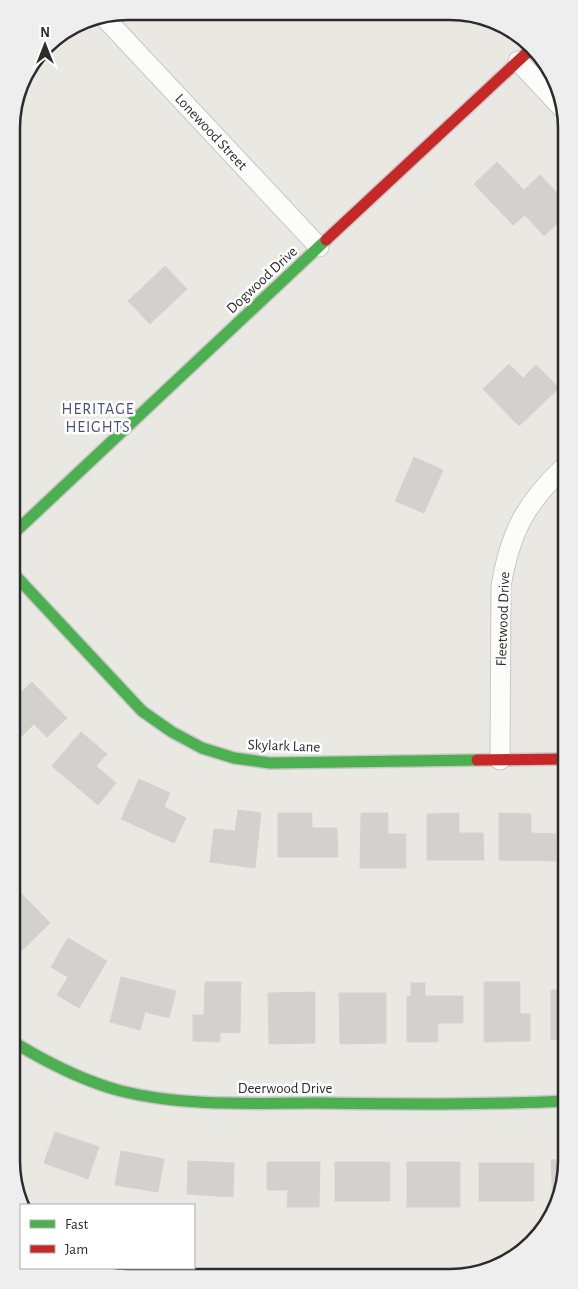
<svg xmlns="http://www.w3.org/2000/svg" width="578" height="1289" font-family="'Alegreya Sans',sans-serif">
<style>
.building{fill:#d3d1cd;stroke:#d5d3ce}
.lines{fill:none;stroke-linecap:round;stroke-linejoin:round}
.street-casing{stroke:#c8c7c7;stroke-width:21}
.fast-casing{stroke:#c8c7c7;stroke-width:14}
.jam-casing{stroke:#c8c7c7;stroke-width:14}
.street{stroke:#fcfcfb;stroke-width:19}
.fast{stroke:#4caf50;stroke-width:11}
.jam{stroke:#c62828;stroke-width:11}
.labels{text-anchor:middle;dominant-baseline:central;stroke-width:5;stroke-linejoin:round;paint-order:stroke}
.street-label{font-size:15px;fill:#2c2c2c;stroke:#fff}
.neighbourhood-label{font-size:16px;letter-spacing:1px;fill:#4b4f7e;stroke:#fff}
.rim{fill:none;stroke:#2c2c2c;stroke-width:2.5}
</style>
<rect width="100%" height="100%" fill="#eae8e2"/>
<g class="building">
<path d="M497,162L524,190L540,175L563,199V218L544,236L525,215L513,225L474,184Z"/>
<path d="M165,266L187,289L150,324L128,301Z"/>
<path d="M509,364L523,378L536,365L559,388L519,426L483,389Z"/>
<path d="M414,457L443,470L424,513L395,501Z"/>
<path d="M13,660L22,670L13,678Z"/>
<path d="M32,682L67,718L47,737L34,724L22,736L14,728V699Z"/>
<path d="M81,732L107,754L96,766L116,783L98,805L52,766Z"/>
<path d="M139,779L170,793L164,807L186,818L174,843L121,819Z"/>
<path d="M238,810L261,813L255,868L210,862L214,829L235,831Z"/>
<path d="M278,813H312V828H337L338,857H278Z"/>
<path d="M361,813H388V834H406V868H360Z"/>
<path d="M459,813V833H483L484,860H427V814Z"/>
<path d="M499,813L531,814V833L556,834V861L499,860Z"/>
<path d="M18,890L50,923L14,958V893Z"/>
<path d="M68,938L107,961L79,1008L57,995L68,977L51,967Z"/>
<path d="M121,977L176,991L169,1018L145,1012L140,1030L110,1022Z"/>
<path d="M205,982H241L240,1033L220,1032V1042L193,1041V1015H204Z"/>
<path d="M484,982H520V1014H530V1041L484,1042Z"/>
<path d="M411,983H425V996H463V1023H438V1042H407V996H411Z"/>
<path d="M551,990H566V1039L551,1040Z"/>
<path d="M315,992V1043L269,1044L268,993Z"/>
<path d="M339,993H386V1043L340,1044Z"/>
<path d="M55,1132L99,1147L88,1179L44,1163Z"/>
<path d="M121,1151L164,1159L158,1192L115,1185Z"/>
<path d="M566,1159V1169L553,1205L551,1160Z"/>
<path d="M188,1161L234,1163L233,1197L187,1194Z"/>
<path d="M267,1162H320L319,1207H287L288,1190H267Z"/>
<rect x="335" y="1162" width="55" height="39"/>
<rect x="407" y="1162" width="53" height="45"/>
<rect x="479" y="1163" width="55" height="38"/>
</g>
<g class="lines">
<defs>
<g id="street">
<path d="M103,16L319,247"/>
<path d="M518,61L563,109"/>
<path d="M500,760L501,586C510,533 525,504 564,467"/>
</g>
<g id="fast">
<path d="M13,534L326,240"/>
<path d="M13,573L142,711L172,732L202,748L234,758L270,763L477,760"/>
<path d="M15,1043C48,1063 83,1081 121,1091C185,1107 252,1103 317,1103C400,1104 483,1105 566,1101"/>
</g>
<g id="jam">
<path d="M326,240L532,48"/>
<path d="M477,760L565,759"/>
</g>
</defs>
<use href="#street" class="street-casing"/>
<use href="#fast" class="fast-casing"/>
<use href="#jam" class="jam-casing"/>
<use href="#street" class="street"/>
<use href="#fast" class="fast"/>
<use href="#jam" class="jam"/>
</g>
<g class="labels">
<g class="street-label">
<text transform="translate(211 132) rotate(47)">Lonewood Street</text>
<text transform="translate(262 280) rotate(-43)">Dogwood Drive</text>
<text transform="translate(503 619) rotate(-88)">Fleetwood Drive</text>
<text transform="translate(284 746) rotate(2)">Skylark Lane</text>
<text x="285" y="1088">Deerwood Drive</text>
</g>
<g class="neighbourhood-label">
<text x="98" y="409">HERITAGE<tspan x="98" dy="18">HEIGHTS</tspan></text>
</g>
</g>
<path d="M0 0H578V1289H0ZM128 20H450A108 108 0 0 1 558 128V1161A108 108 0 0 1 450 1269H128A108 108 0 0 1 20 1161V128A108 108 0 0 1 128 20Z" fill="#eee" fill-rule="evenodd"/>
<path class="rim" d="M128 20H450A108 108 0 0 1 558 128V1161A108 108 0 0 1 450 1269H128A108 108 0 0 1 20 1161V128A108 108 0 0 1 128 20Z"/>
<rect x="20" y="1204" width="175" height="65" fill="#ffffff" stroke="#ababab"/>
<rect x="30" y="1220" width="25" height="8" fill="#4caf50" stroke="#ababab"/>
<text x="65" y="1229" font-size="15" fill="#2c2c2c">Fast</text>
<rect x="30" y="1245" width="25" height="8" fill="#c62828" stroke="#ababab"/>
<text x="65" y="1254" font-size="15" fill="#2c2c2c">Jam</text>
<g transform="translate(45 45)" stroke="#ffffff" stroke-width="4" paint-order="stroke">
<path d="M0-4L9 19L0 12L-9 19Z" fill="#2c2c2c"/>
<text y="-8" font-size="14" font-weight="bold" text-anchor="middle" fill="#2c2c2c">N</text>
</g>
</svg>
